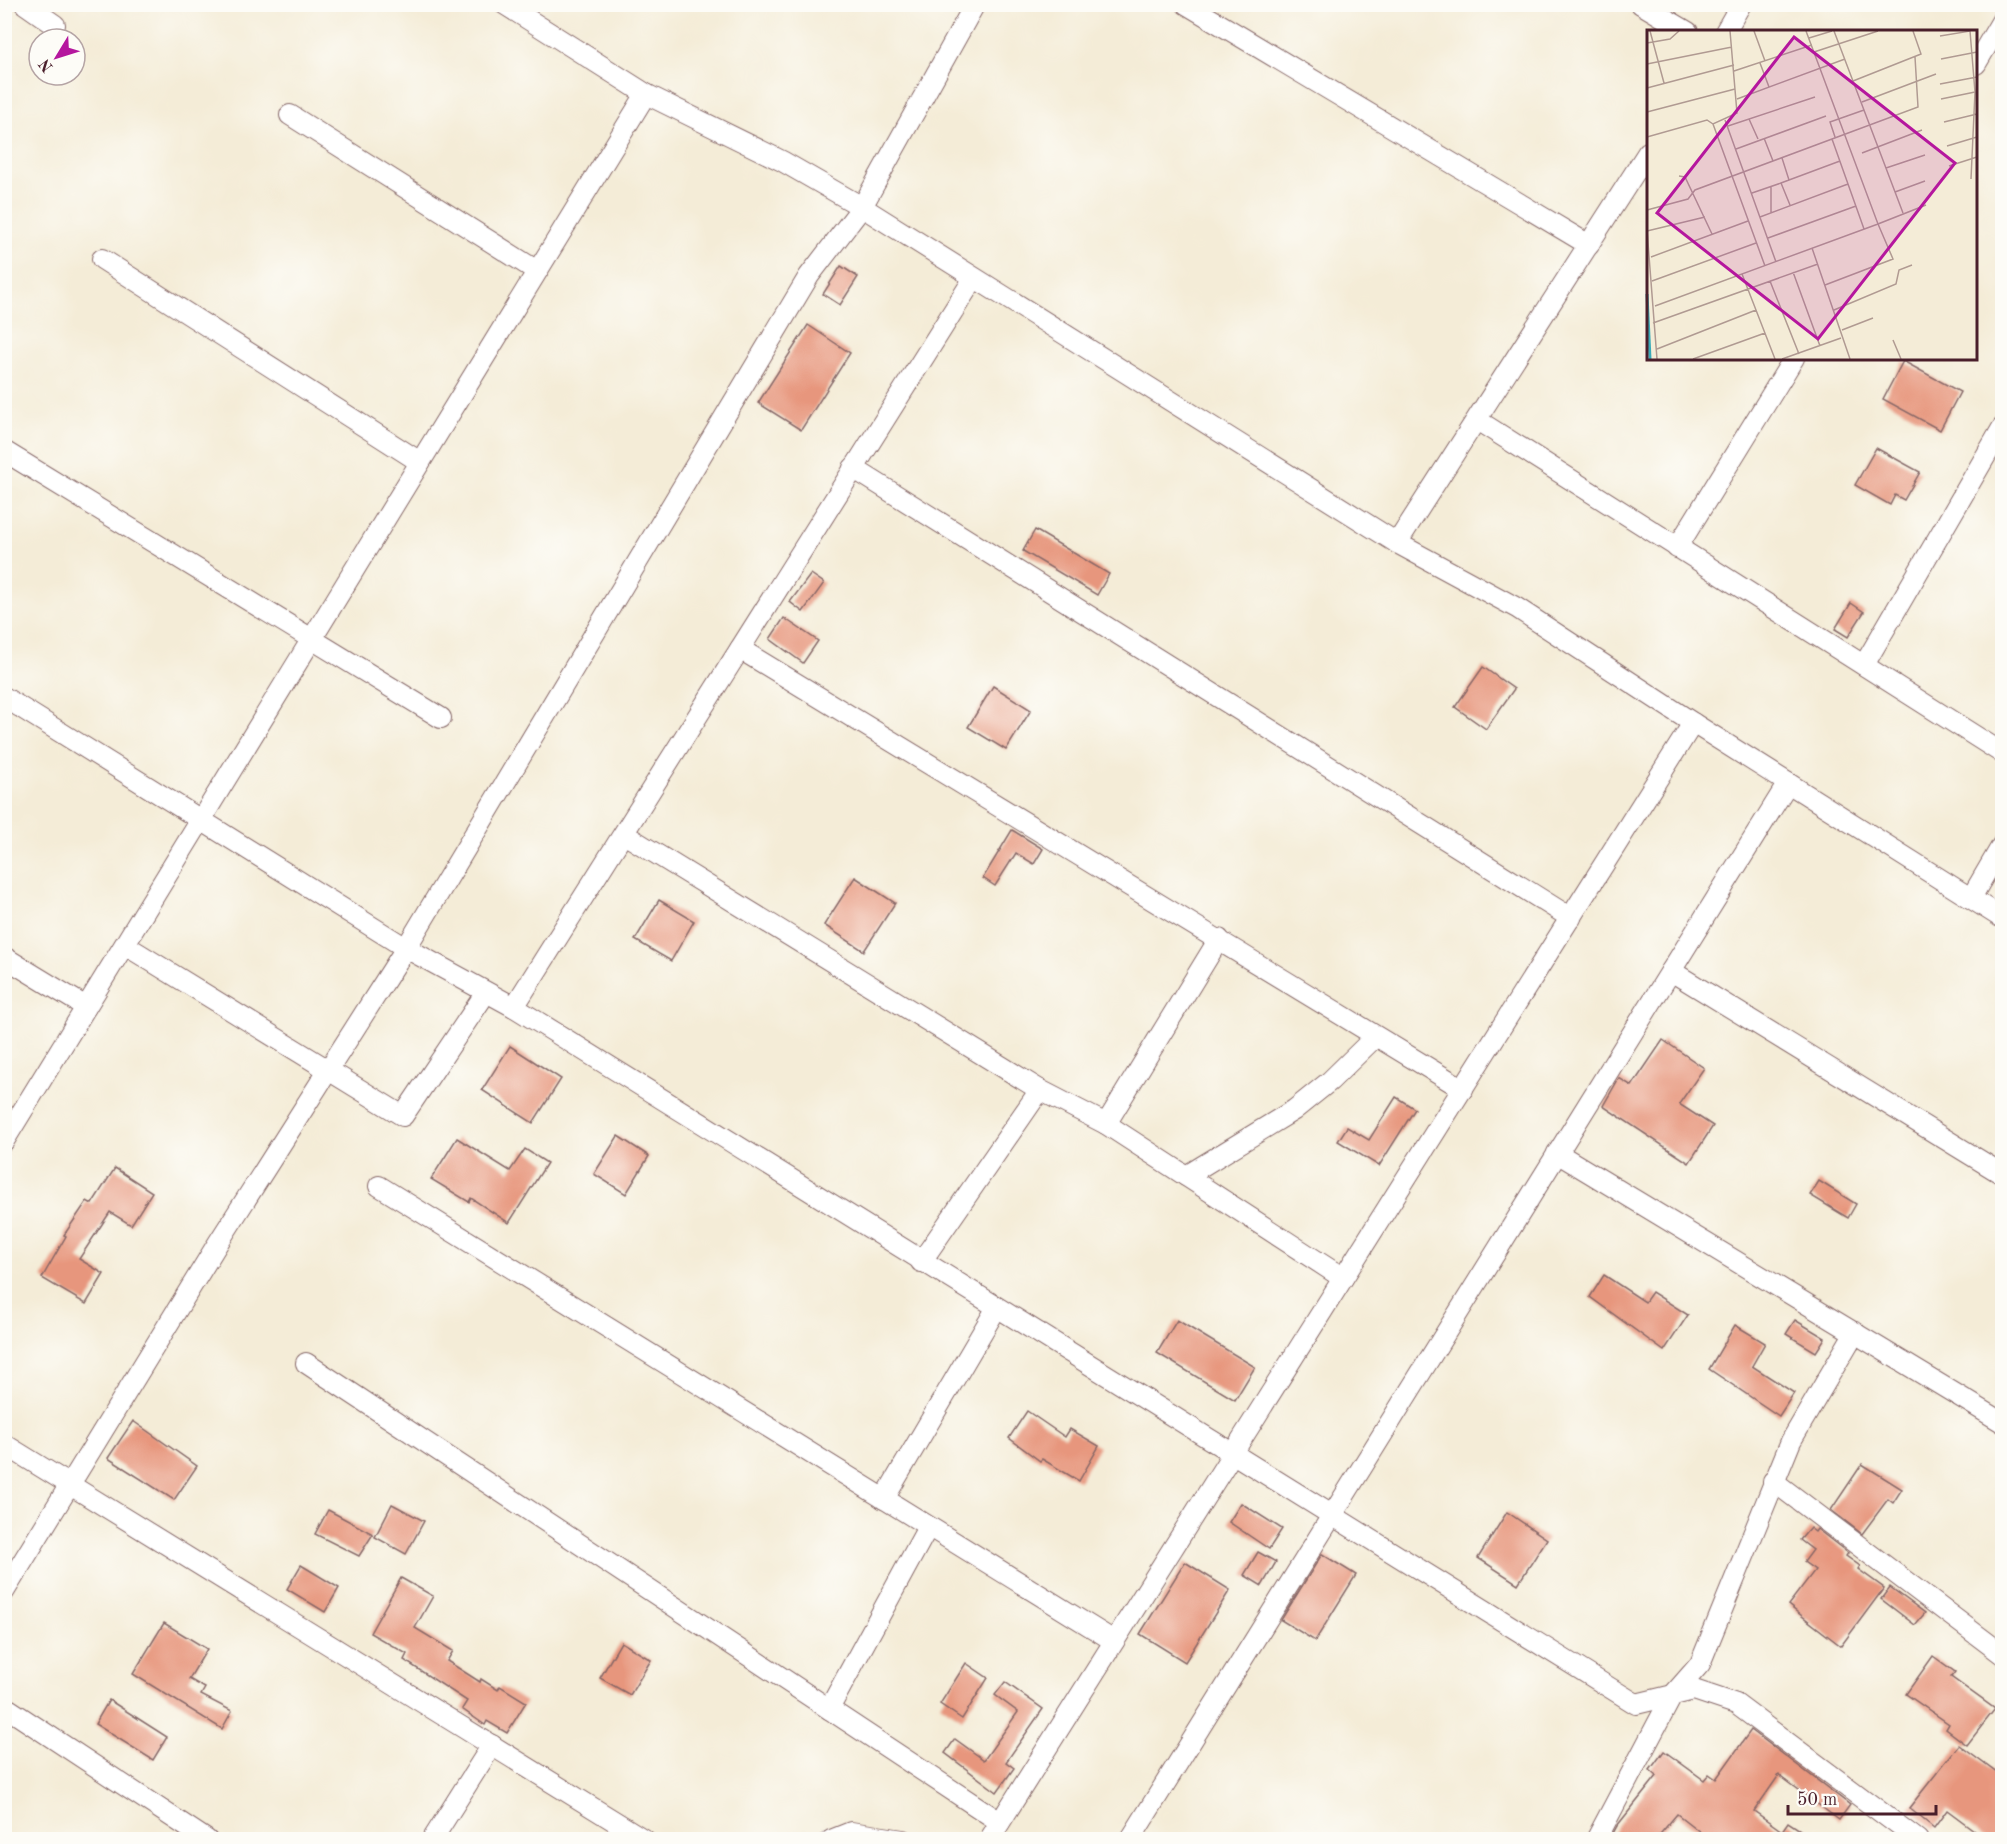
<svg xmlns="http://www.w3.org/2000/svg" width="2007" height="1844" font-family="'Old Standard TT',serif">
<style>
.building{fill:#e7967d}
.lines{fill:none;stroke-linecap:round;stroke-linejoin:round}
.minor-casing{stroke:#866767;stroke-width:22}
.minor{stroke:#fff;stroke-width:20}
.inset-river{fill:none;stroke:#3aaab8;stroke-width:3}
.inset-road{fill:none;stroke:#b09a92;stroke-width:1.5}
.view{fill:#b5179e;fill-opacity:0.15;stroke:#b5179e;stroke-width:3}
.inset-edge{fill:none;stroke:#4a1f2b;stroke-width:3}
</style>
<rect width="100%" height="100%" fill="#fdfcf7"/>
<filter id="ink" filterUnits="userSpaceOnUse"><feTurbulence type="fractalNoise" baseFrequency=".0167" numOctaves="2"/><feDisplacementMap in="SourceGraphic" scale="12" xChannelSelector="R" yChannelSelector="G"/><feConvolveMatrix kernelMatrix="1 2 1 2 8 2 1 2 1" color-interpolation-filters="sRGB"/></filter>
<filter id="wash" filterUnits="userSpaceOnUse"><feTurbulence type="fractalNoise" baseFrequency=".008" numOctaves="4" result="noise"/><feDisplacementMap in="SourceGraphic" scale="24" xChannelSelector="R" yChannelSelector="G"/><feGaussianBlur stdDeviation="1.35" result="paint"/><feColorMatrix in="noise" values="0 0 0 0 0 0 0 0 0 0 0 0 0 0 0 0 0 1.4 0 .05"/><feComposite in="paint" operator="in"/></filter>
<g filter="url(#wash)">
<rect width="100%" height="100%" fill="#f4ecd7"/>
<g id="blocks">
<g class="building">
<path d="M841,266L858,277L840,305L823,294Z"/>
<path d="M808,325L850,353L801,430L758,403Z"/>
<path d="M1903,361L1960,392L1940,430L1883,399Z"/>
<path d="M1876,448L1920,472L1904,500L1895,495L1890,505L1855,485Z"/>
<path d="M1035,530L1109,574L1097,595L1023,551Z"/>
<path d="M811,574L824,583L803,612L790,602Z"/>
<path d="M1851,603L1864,612L1848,637L1835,629Z"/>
<path d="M784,618L818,641L803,663L770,639Z"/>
<path d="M1483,667L1514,689L1486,729L1455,707Z"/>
<path d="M993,686L1031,710L1006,750L968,727Z"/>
<path d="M1012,830L1043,849L1034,864L1016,853L995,886L983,878Z"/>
<path d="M855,877L895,903L864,951L824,925Z"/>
<path d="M659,900L694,921L671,961L635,940Z"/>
<path d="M1663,1040L1704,1068L1679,1104L1713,1126L1689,1163L1603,1106L1619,1078L1632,1086Z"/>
<path d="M510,1046L561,1079L533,1123L482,1090Z"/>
<path d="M1396,1097L1415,1109L1379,1166L1338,1141L1347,1127L1369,1140Z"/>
<path d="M618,1136L649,1156L626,1194L594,1174Z"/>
<path d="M457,1138L510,1171L525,1149L547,1163L509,1223L471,1198L469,1202L431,1179Z"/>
<path d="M115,1168L152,1192L131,1225L110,1212L79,1259L104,1274L86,1304L42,1278L66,1236L64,1235L87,1201L92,1204Z"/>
<path d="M1819,1181L1856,1204L1848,1218L1810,1195Z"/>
<path d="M1604,1275L1645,1302L1652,1292L1688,1315L1664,1351L1590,1297Z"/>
<path d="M1177,1320L1255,1367L1235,1400L1157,1353Z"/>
<path d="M1795,1320L1825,1338L1816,1352L1786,1334Z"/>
<path d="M1735,1325L1765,1343L1752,1366L1794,1393L1779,1416L1709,1369Z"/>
<path d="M1027,1411L1065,1437L1070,1429L1099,1446L1079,1481L1042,1459L1040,1461L1009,1438Z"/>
<path d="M133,1421L197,1466L174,1500L108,1458Z"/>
<path d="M1862,1464L1902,1489L1893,1503L1888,1499L1862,1534L1831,1510Z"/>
<path d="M1241,1503L1282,1529L1269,1549L1229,1522Z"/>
<path d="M392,1504L424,1521L406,1554L375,1537Z"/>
<path d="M328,1510L373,1534L359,1556L315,1534Z"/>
<path d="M1507,1512L1547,1539L1518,1584L1478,1558Z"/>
<path d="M1810,1528L1815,1532L1817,1529L1848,1553L1846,1556L1860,1566L1858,1569L1884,1588L1841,1646L1788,1605L1815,1570L1804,1562L1813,1550L1800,1540Z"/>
<path d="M1258,1552L1276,1562L1262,1586L1244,1575Z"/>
<path d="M1322,1554L1356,1575L1315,1641L1281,1620Z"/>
<path d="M1185,1562L1230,1590L1185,1662L1140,1634Z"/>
<path d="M301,1565L339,1588L325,1612L287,1589Z"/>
<path d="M401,1578L433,1596L415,1628L453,1651L447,1661L480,1682L481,1679L498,1690L500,1686L526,1702L507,1733L487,1721L485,1725L462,1709L467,1701L404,1660L407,1654L370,1633Z"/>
<path d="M1890,1587L1925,1613L1915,1625L1881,1599Z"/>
<path d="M164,1623L207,1649L189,1679L205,1688L201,1695L232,1711L222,1729L133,1674Z"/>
<path d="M621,1642L651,1660L630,1695L600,1678Z"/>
<path d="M1933,1656L1955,1672L1951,1677L1995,1709L1967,1745L1946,1729L1949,1724L1906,1694Z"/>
<path d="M966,1663L988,1678L962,1719L940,1704Z"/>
<path d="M1005,1682L1043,1709L1006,1762L1014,1768L997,1792L945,1753L955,1739L984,1760L1018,1712L995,1695Z"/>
<path d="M109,1700L167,1737L153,1760L95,1724Z"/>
<path d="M1751,1730L1850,1805L1839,1820L1779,1775L1754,1811L1782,1831L1788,1822L1814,1839H1709L1677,1814L1656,1839H1610L1617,1826L1657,1776L1650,1770L1664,1751L1704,1780L1709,1774L1716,1779Z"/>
<path d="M1959,1745L2002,1777V1828L1994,1839H1986L1947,1810L1934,1828L1909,1808Z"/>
</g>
</g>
</g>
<g filter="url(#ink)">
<use href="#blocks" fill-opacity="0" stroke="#866767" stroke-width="1.5"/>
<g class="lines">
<defs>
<g id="minor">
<path d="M25,4L55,25"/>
<path d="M504,4L646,94L782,161L862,207L975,4"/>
<path d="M1186,4L1589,245"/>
<path d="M1641,4L1688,32"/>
<path d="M1725,32L1741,4"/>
<path d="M1976,64L2002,20"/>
<path d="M290,115L537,271"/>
<path d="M102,259L420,462"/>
<path d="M1477,420L2002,753"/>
<path d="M4,451L441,718"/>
<path d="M853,468L1571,918"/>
<path d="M1397,543L1648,152"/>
<path d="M1677,548L1794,358"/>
<path d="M740,649L1463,1089"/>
<path d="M1864,665L2002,428"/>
<path d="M4,697L406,948L514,1007L1636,1704L1694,1690L1736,1704L1918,1840"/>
<path d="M624,834L1040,1090"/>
<path d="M1971,898L2002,845"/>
<path d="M125,945L403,1116L485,994"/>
<path d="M4,957L86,1007"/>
<path d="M1671,971L2002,1174"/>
<path d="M514,1007L974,278"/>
<path d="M1106,1124L1343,1278"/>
<path d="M4,1141L646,94"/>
<path d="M1557,1153L2002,1422"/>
<path d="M1186,1176L1294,1110L1330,1081L1375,1037"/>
<path d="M379,1186L1114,1641"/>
<path d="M921,1262L1040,1090L1106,1124L1219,939"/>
<path d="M306,1363L1000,1822"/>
<path d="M4,1444L645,1840"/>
<path d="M1773,1481L2002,1654"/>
<path d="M884,1499L996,1309"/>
<path d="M4,1592L218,1243L406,948L809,276L862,207L1397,543L1517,608L1693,723L2002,918"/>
<path d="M4,1706L207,1840"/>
<path d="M829,1709L928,1527"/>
<path d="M432,1840L492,1745"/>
<path d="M831,1840L851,1832L903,1840"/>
<path d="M989,1840L1693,723"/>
<path d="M1130,1840L1788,783"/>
<path d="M1596,1840L1672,1696L1700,1664L1791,1441L1855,1332"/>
</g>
</defs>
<use href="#minor" class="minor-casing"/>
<use href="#minor" class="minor"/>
</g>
</g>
<g transform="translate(1647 30)">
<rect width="330" height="330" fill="#f4ecd7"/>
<path class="inset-river" d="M0,264L3,329"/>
<path class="inset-road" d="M3,1L17,53M107,1L118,31M187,1L256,183M293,6L323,1L328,62L324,149M162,8L185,1M0,13L23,9L32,1M167,22L231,1M294,29L330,22M113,33L122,57M0,34L85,17M87,41L165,15M206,51L274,24L266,1M293,54L330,47M0,58L87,35M90,69L198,29M294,69L328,62M215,72L289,44M0,82L88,59M102,89L111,109M78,90L129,232M297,92L330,84M66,94L118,236M81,96L168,67M0,107L60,90L66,94L90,83L83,1M188,107L183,92L217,80M117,108L126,131M185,109L217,199M300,116L330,107M89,119L179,86M215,123L275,100M135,128L142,150L134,153L143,175M302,136L330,127M239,138L278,125M32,146L38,147L65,204M142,150L193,131M248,162L278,151M105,163L134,153M0,180L41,169L48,160L271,77L268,27M124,183V157M113,187L201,154M0,200L10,329M0,201L58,187M121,208L209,176M165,218L203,329M4,227L101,191M146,242L173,316M95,244L128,329M5,251L109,213M123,251L152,324M178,255L246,229L231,194L279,175M8,276L231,194L159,1M187,280L249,254L252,240L265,235M6,293L171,234M195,300L226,288M246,310L254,329M10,319L109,280M46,329L118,303M135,329L194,308"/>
<path class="view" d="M147,7L308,133L171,309L10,183Z"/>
<rect width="330" height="330" class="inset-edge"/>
</g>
<rect width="2007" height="1844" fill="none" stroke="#fdfcf7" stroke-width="24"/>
<g transform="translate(57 57) rotate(232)"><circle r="28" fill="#fdfcf7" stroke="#b5a4a5" stroke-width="1.5"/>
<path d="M0-4.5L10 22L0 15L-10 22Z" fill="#b5179e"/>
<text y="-9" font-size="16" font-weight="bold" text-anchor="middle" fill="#4a1f2b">N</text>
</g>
<path d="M1788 1805v9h148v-9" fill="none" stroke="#4a1f2b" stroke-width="3"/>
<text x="1797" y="1805" font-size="18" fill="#4a1f2b" stroke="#fdfcf7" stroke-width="4.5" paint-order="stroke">50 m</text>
</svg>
